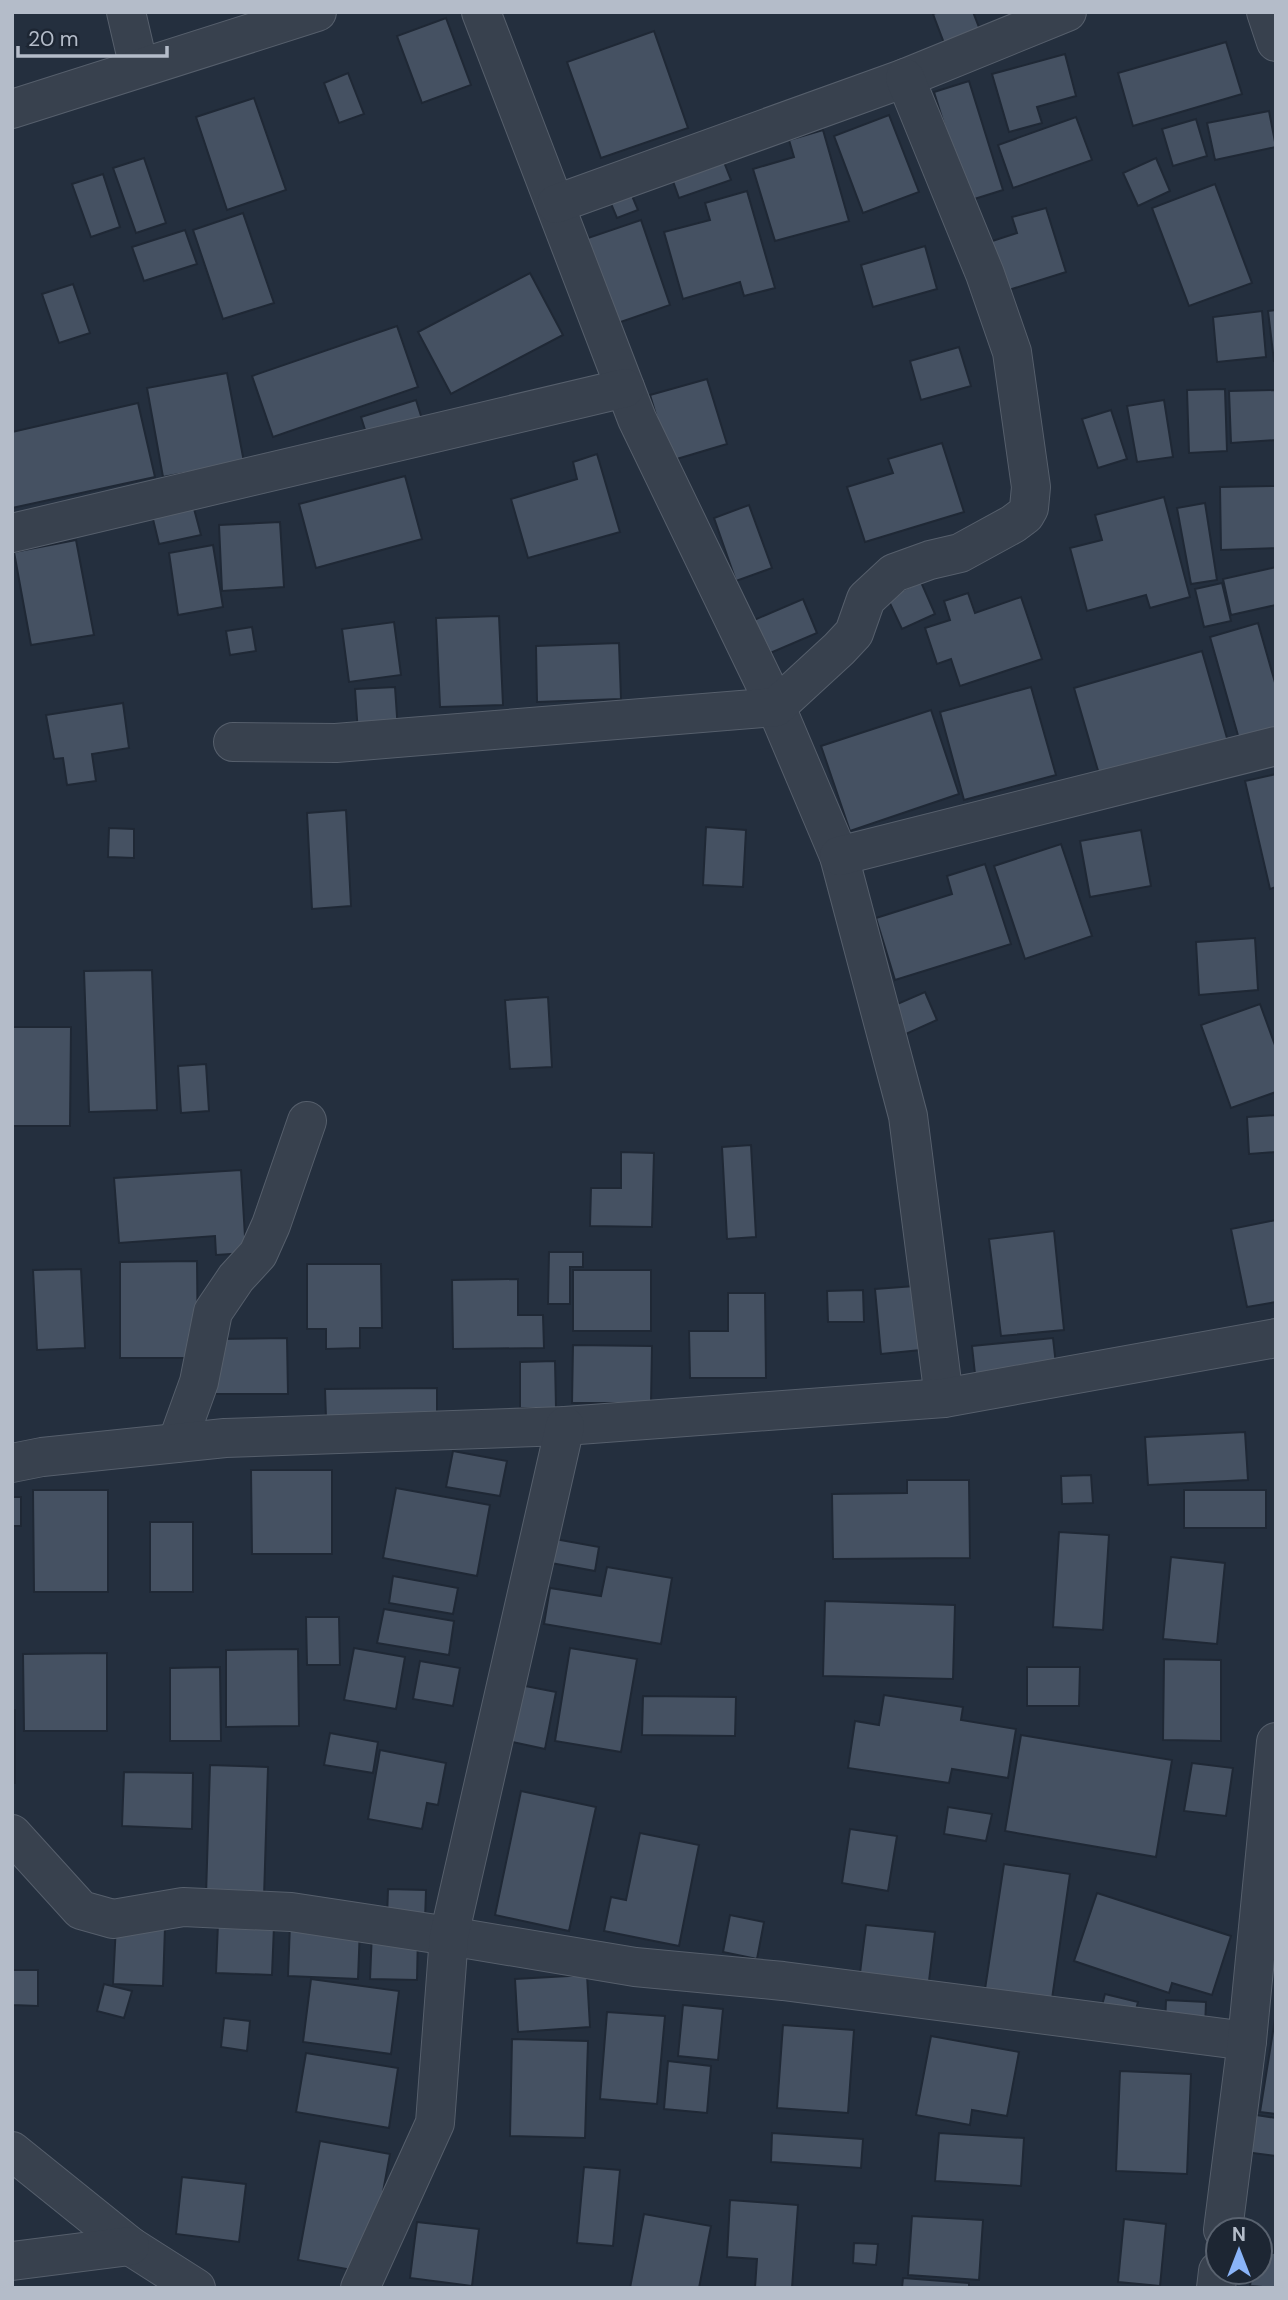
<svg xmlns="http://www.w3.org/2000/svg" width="1288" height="2300" font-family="'DM Sans',sans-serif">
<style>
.building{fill:#455162;stroke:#1f2835;stroke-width:2}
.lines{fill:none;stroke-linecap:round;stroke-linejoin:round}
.minor-casing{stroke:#565f6c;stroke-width:40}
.minor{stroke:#38414e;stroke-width:38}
</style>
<rect width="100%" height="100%" fill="#242f3e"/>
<g class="building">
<path d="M938,12H973L980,30L944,43L933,14Z"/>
<path d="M446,18L471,85L422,103L397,36Z"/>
<path d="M654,31L688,128L601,158L567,62Z"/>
<path d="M1226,42L1242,94L1133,126L1118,73Z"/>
<path d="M1065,54L1076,96L1037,107L1042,123L1009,132L992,74Z"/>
<path d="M348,73L364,114L339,123L324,83Z"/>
<path d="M969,81L1003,190L968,201L934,92Z"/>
<path d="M254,98L286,190L227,210L196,117Z"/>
<path d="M1269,111L1276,147L1215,160L1207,123Z"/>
<path d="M889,115L919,192L863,213L834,136Z"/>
<path d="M1076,117L1092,160L1013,188L998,145Z"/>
<path d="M1196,119L1207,156L1173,166L1162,129Z"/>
<path d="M823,130L849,221L775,241L753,169L794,157L789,140Z"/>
<path d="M720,152L731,180L679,198L669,170Z"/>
<path d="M144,158L166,223L136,233L113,168Z"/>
<path d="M1156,158L1170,191L1138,206L1123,173Z"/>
<path d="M103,174L120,227L91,237L72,184Z"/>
<path d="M1215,184L1252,283L1189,306L1152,208Z"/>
<path d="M630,191L638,210L617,218L609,199Z"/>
<path d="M747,191L775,288L744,296L740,282L683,299L664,232L710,220L705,203Z"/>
<path d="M1046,208L1066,272L996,294L980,245L1017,233L1012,217Z"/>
<path d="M243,213L274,303L223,319L193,230Z"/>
<path d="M641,220L670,305L612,325L582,240Z"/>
<path d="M185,230L197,264L144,281L132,247Z"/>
<path d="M925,246L937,289L873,307L861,265Z"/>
<path d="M530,273L563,335L451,394L418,332Z"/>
<path d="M73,284L90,333L59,343L42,294Z"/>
<path d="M1276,310V361H1274L1268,311Z"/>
<path d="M1262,311L1266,357L1217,362L1213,317Z"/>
<path d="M397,326L418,387L273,437L252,376Z"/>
<path d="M959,347L971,386L921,400L910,361Z"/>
<path d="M227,373L244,462L163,477L147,388Z"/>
<path d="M707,379L727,444L670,461L650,395Z"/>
<path d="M1225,389L1227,451L1189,453L1187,390Z"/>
<path d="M1276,390V440L1231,443L1229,391Z"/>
<path d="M416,400L422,419L367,436L361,417Z"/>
<path d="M1164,400L1173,457L1137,462L1127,406Z"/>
<path d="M138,403L155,477L12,508V432Z"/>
<path d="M1111,410L1127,459L1098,468L1082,419Z"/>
<path d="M942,443L964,512L865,542L847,487L893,473L888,459Z"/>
<path d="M597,454L620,532L528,558L511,499L577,479L573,462Z"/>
<path d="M405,476L422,539L316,568L299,504Z"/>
<path d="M1276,486V548L1221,550L1220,487Z"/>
<path d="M1164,497L1190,597L1150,608L1146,595L1087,611L1070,548L1102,540L1095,515Z"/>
<path d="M1205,503L1217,580L1191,584L1177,508Z"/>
<path d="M193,505L201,535L159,544L152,515Z"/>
<path d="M749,505L772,568L736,581L714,518Z"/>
<path d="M280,522L284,587L222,591L219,525Z"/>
<path d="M76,540L94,635L31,645L14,552Z"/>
<path d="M213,545L223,607L178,615L169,553Z"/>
<path d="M1276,567V605L1231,615L1223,579Z"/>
<path d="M921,582L935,614L902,629L887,597Z"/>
<path d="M1222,583L1231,621L1204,627L1195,589Z"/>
<path d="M968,593L975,613L1021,597L1042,659L960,686L951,659L937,664L925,628L950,620L944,601Z"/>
<path d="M803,599L817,633L768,654L754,620Z"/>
<path d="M499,616L503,705L440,707L436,618Z"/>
<path d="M394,622L401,675L349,682L342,629Z"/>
<path d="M1258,623L1276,686V737L1241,746L1210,637Z"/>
<path d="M252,627L256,651L230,655L226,631Z"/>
<path d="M619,643L621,699L537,702L536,646Z"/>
<path d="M1202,651L1229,745L1101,781L1074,688Z"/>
<path d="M395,687L398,731L358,734L355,689Z"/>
<path d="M1031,687L1056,775L964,800L940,712Z"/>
<path d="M123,703L129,748L92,754L96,781L67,785L63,758L54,759L46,715Z"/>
<path d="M931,710L959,794L850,831L821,746Z"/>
<path d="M1276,774V887L1270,889L1245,781Z"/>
<path d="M346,810L351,906L312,909L307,813Z"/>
<path d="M706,827L746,830L743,887L703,885Z"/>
<path d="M109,828L134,829V858L108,857Z"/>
<path d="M1141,830L1151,886L1090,897L1080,841Z"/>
<path d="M1061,844L1092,936L1025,959L994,866Z"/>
<path d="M985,864L1011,944L895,980L876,918L952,894L947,876Z"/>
<path d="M1255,938L1258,990L1199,995L1196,942Z"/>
<path d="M152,970L157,1110L89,1112L84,971Z"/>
<path d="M925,992L937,1020L886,1043L874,1014Z"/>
<path d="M548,997L552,1067L510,1069L505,1000Z"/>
<path d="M1260,1004L1276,1048V1092L1231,1108L1201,1025Z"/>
<path d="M12,1027H71L70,1126H12Z"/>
<path d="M206,1064L209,1111L181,1113L178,1066Z"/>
<path d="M1276,1115V1152L1249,1154L1247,1117Z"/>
<path d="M751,1145L756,1237L727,1239L722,1147Z"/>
<path d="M621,1152L654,1153L652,1227L590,1226L591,1188H621Z"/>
<path d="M241,1170L246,1253L216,1255L215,1236L119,1243L114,1178Z"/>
<path d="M1276,1220V1302L1247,1307L1231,1229Z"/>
<path d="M1054,1231L1064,1330L1001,1336L989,1239Z"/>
<path d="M549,1252H583V1267H570V1304H548Z"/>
<path d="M197,1261L198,1358H120V1262Z"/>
<path d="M307,1264H381L382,1328H360V1348L326,1349V1329H307Z"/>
<path d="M81,1269L85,1348L37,1350L33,1270Z"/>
<rect x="573" y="1270" width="78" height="61"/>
<path d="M518,1279V1315H543L544,1348L453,1349L452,1280Z"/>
<path d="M915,1286L921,1350L881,1354L875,1289Z"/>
<path d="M863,1290L864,1322H828L827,1291Z"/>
<path d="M728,1293H765L766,1378H690L689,1331H728Z"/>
<path d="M287,1338L288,1394H214V1339Z"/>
<path d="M1053,1338L1056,1365L975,1374L972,1346Z"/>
<path d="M573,1345L652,1346L651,1403H572Z"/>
<path d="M555,1361L556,1408H520V1362Z"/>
<path d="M437,1388V1418H326L325,1389Z"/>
<path d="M1245,1432L1248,1480L1148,1485L1145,1437Z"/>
<path d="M453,1451L507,1461L500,1496L446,1487Z"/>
<path d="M251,1470H332V1554H252Z"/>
<path d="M1091,1475L1093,1503L1062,1504L1061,1476Z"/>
<path d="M907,1480H969L970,1558L833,1559L832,1494L907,1493Z"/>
<path d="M396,1488L490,1505L477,1576L383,1558Z"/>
<path d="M33,1490H108V1592H34Z"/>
<rect x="1184" y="1490" width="82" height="38"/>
<rect x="12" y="1497" width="9" height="29"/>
<rect x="150" y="1522" width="43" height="70"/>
<path d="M1059,1532L1109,1535L1103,1630L1053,1627Z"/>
<path d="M555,1539L599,1547L595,1571L551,1563Z"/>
<path d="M1171,1557L1225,1563L1217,1644L1163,1639Z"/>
<path d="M607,1567L672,1578L661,1644L544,1624L550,1588L601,1596Z"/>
<path d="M393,1576L458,1588L453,1614L389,1603Z"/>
<path d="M825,1601L955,1605L953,1679L823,1676Z"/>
<path d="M384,1609L454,1621L449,1655L377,1643Z"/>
<path d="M306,1617H339L340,1665H307Z"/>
<path d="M354,1648L405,1657L396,1709L344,1700Z"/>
<path d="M570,1648L637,1659L621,1752L555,1741Z"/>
<path d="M298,1649L299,1726L226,1727V1650Z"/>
<path d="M107,1653V1731H24L23,1654Z"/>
<path d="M1164,1659L1221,1660V1741L1163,1740Z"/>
<path d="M420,1661L460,1668L453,1706L413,1699Z"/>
<path d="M220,1667L221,1741H170V1668Z"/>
<path d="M1027,1667H1080L1079,1706H1027Z"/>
<path d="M515,1684L556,1692L545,1749L503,1740Z"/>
<path d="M884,1695L963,1707L961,1720L1016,1729L1008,1778L952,1769L949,1783L848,1768L855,1721L879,1725Z"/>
<path d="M643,1696L736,1697L735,1736L642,1735Z"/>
<rect x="12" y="1710" width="3" height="73"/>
<path d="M330,1733L378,1742L373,1773L324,1765Z"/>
<path d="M1021,1735L1172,1760L1156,1857L1005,1831Z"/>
<path d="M380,1750L446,1763L438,1805L427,1803L422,1829L368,1819Z"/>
<path d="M1192,1763L1233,1768L1226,1816L1184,1811Z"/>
<path d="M210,1765L268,1767L264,1898L206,1896Z"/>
<path d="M124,1772L193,1773L192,1829L122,1826Z"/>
<path d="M521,1791L596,1807L569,1931L495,1915Z"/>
<path d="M948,1807L992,1814L986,1841L944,1834Z"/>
<path d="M850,1829L897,1836L888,1891L842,1883Z"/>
<path d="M640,1833L699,1845L679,1946L604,1931L611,1897L626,1900Z"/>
<path d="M1004,1864L1070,1874L1052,1999L985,1989Z"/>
<path d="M388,1889L426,1890L425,1920L387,1918Z"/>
<path d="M1097,1893L1231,1936L1212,1995L1172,1983L1169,1993L1074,1961Z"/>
<path d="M730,1915L764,1922L757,1959L723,1952Z"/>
<path d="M218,1923L274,1926L272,1975L216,1973Z"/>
<path d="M290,1924L360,1927L358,1979L288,1976Z"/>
<path d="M116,1925L165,1927L163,1986L113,1984Z"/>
<path d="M866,1925L935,1932L928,1989L859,1981Z"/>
<path d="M372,1932L418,1934L417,1980L370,1979Z"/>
<path d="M12,1970H38V2006L12,2005Z"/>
<path d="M587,1975L590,2027L518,2032L515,1979Z"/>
<path d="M311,1979L399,1991L391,2054L303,2042Z"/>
<path d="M104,1984L132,1991L124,2018L97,2011Z"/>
<path d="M1105,1994L1138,2002L1133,2021L1100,2013Z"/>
<path d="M1166,2000L1206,2002L1205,2027H1165Z"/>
<path d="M683,2005L723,2009L718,2060L678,2056Z"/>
<path d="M607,2012L665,2016L657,2104L600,2099Z"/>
<path d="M1276,2013V2114L1260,2112Z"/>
<path d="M224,2018L250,2021L247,2051L221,2047Z"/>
<path d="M783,2025L854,2030L848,2113L777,2108Z"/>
<path d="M931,2036L1019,2052L1007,2116L972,2110L970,2125L916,2115Z"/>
<path d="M512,2039L588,2041L585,2138L510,2136Z"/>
<path d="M306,2053L398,2068L389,2128L296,2112Z"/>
<path d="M668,2061L711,2066L707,2113L664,2109Z"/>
<path d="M1120,2071L1191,2074L1187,2174L1116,2171Z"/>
<path d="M1250,2114L1276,2118V2156L1245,2152Z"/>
<path d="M772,2133L863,2139L861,2168L771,2162Z"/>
<path d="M939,2133L1024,2138L1021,2186L935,2181Z"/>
<path d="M320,2141L390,2154L368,2273L298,2260Z"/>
<path d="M584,2167L620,2170L613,2246L577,2243Z"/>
<path d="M182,2177L246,2184L239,2242L176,2234Z"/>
<path d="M730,2200L798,2205L792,2288H755L757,2259L727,2257Z"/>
<path d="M644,2214L711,2226L699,2288H630Z"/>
<path d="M912,2216L983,2220L979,2280L908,2275Z"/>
<path d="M1124,2219L1166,2224L1160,2286L1118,2282Z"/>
<path d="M417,2222L479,2229L472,2286L410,2278Z"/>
<path d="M1276,2236V2288L1250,2286L1252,2272H1260V2252L1273,2253Z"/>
<path d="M854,2243L878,2244L876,2265L853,2263Z"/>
<path d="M903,2278L969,2283V2288H902Z"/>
</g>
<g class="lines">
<defs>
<g id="minor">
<path d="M126,12L139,68"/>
<path d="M481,12L637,419L776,707L839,856L908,1116L944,1398"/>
<path d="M1266,12L1276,42"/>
<path d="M12,109L317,12"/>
<path d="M556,204L905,78L1067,12"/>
<path d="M12,533L625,388"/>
<path d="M233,742L336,743L776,707L839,649L854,633L866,599L894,573L930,560L960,553L1013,524L1025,515L1029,508L1031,487L1012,352L985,274L905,78"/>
<path d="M839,856L1276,746"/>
<path d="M177,1443L199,1382L213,1312L236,1278L258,1254L271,1225L307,1121"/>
<path d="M12,1463L42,1457L225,1438L565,1426L944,1398L1276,1338"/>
<path d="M12,1834L81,1910L113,1919L183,1907L291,1912L449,1936L635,1967L783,1981L1247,2041"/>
<path d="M12,2151L130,2246L196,2288"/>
<path d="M1223,2230L1247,2041L1276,1742"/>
<path d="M12,2261L130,2246"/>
<path d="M360,2288L435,2123L449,1936L565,1426"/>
<path d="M1216,2288L1218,2271"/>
</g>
</defs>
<use href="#minor" class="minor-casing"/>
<use href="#minor" class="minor"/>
</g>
<rect width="1288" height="2300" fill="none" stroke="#b4bcc9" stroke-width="28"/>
<g transform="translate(1239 2251)"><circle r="33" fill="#1d2633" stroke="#59626f" stroke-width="2"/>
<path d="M0-5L12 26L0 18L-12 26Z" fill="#8ab4f8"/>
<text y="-10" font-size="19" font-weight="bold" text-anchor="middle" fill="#b4bcc9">N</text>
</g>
<path d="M18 46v10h149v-10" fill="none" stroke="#b4bcc9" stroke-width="3.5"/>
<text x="28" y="46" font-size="21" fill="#b4bcc9" stroke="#1d2633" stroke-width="5" paint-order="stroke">20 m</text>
</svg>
